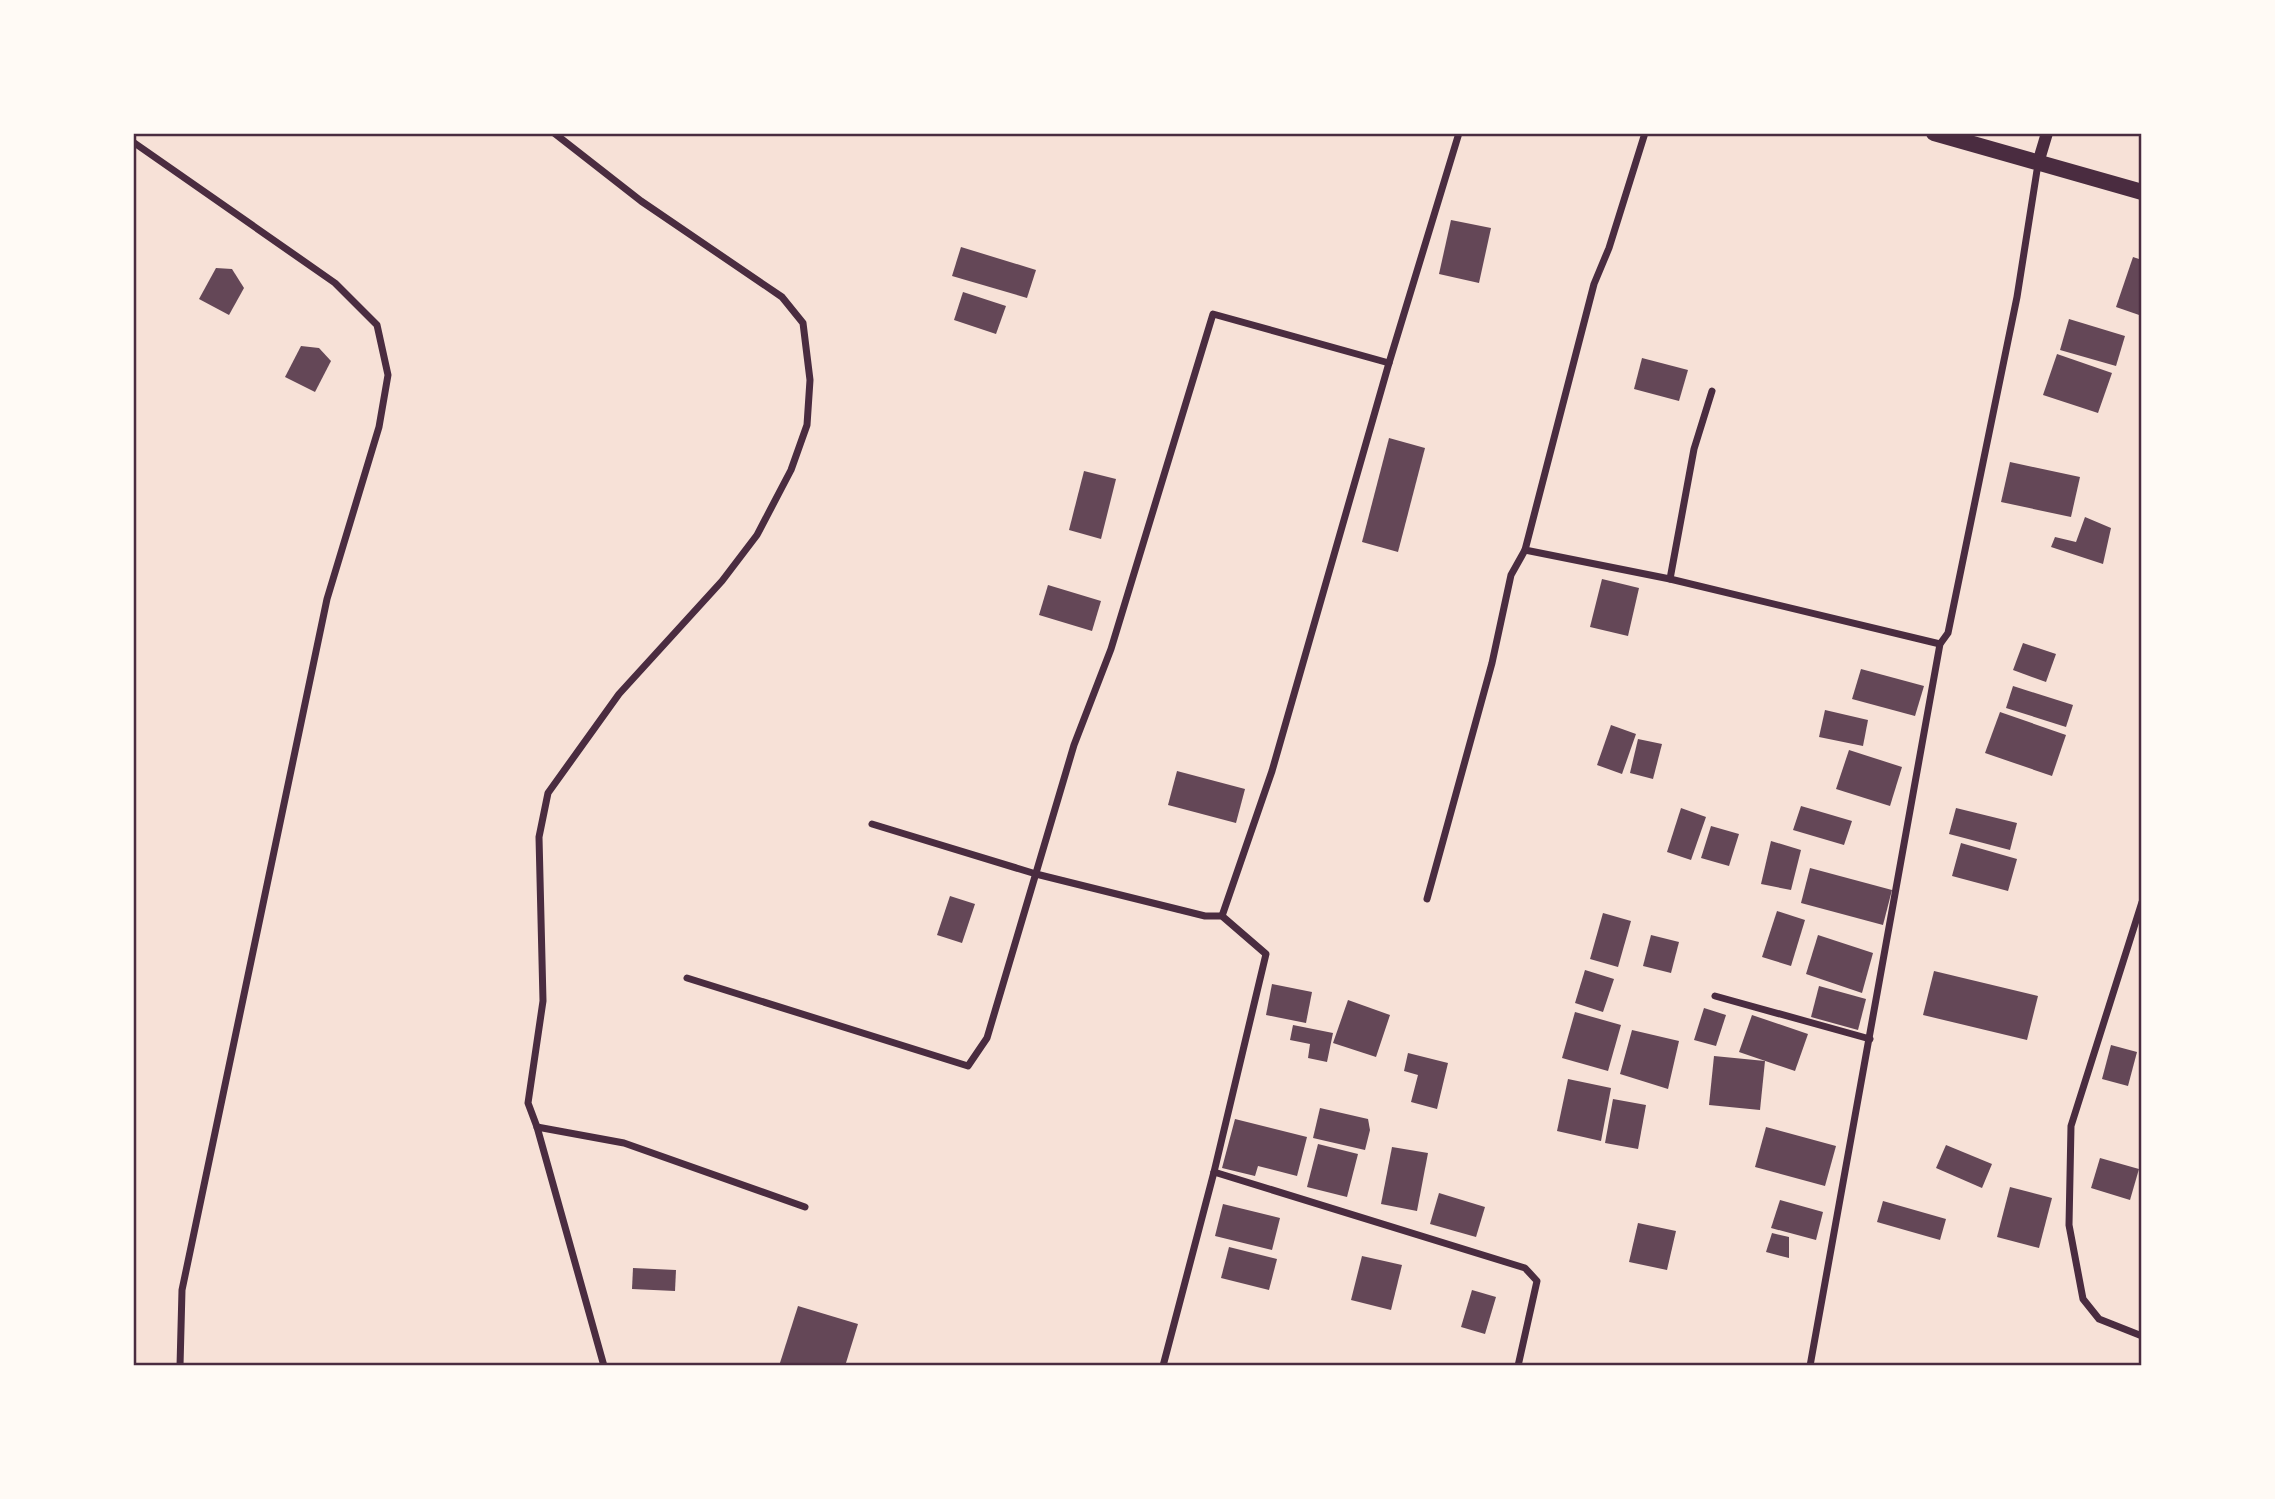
<svg xmlns="http://www.w3.org/2000/svg" width="2275" height="1499" font-family="'Golos Text',sans-serif">
<style>
.building{fill:#644757}
.lines{fill:none;stroke-linecap:round;stroke-linejoin:round}
.minor{stroke:#4a2c40;stroke-width:7}
.tertiary{stroke:#4a2c40;stroke-width:12}
.trunk{stroke:#4a2c40;stroke-width:16}
.neatline{fill:none;stroke:#4a2c40;stroke-width:2.5}
</style>
<rect width="100%" height="100%" fill="#f7e1d7"/>
<g class="building">
<path d="M1451,220L1491,228L1479,283L1439,274Z"/>
<path d="M961,247L1036,270L1027,298L952,276Z"/>
<path d="M2133,257L2142,260V316L2116,307Z"/>
<path d="M216,268L232,269L244,288L229,315L199,299Z"/>
<path d="M963,292L1006,306L996,334L954,320Z"/>
<path d="M2069,319L2125,336L2116,366L2060,350Z"/>
<path d="M301,346L319,348L331,361L315,392L285,377Z"/>
<path d="M2057,354L2112,373L2098,413L2043,395Z"/>
<path d="M1642,358L1688,370L1679,401L1634,389Z"/>
<path d="M1389,438L1425,448L1398,552L1362,542Z"/>
<path d="M2010,462L2080,477L2071,517L2001,502Z"/>
<path d="M1084,471L1116,479L1101,539L1069,530Z"/>
<path d="M2085,517L2111,528L2103,564L2051,547L2055,537L2076,542Z"/>
<path d="M1602,579L1639,588L1628,636L1590,627Z"/>
<path d="M1048,585L1101,601L1092,631L1039,615Z"/>
<path d="M2023,643L2056,654L2046,682L2013,670Z"/>
<path d="M1861,669L1924,686L1915,716L1852,699Z"/>
<path d="M2013,686L2073,705L2066,727L2006,708Z"/>
<path d="M1825,710L1868,720L1863,746L1819,737Z"/>
<path d="M2000,712L2066,735L2052,776L1985,753Z"/>
<path d="M1611,725L1636,734L1622,774L1597,765Z"/>
<path d="M1638,739L1662,744L1653,779L1630,773Z"/>
<path d="M1849,750L1902,767L1890,806L1836,789Z"/>
<path d="M1177,771L1245,789L1236,823L1168,805Z"/>
<path d="M1801,806L1852,821L1844,845L1793,830Z"/>
<path d="M1681,808L1706,817L1691,860L1667,852Z"/>
<path d="M1956,808L2017,823L2010,850L1949,834Z"/>
<path d="M1711,826L1739,834L1729,866L1701,858Z"/>
<path d="M1771,841L1801,850L1791,890L1761,884Z"/>
<path d="M1961,843L2017,859L2008,891L1952,876Z"/>
<path d="M1810,868L1892,890L1883,925L1801,903Z"/>
<path d="M950,896L975,904L962,943L937,935Z"/>
<path d="M1777,911L1805,920L1791,966L1762,957Z"/>
<path d="M1603,913L1631,921L1618,967L1590,959Z"/>
<path d="M1651,935L1679,942L1671,973L1643,966Z"/>
<path d="M1818,935L1873,953L1862,993L1806,974Z"/>
<path d="M1585,970L1614,979L1603,1012L1575,1003Z"/>
<path d="M1934,971L2038,996L2027,1040L1923,1015Z"/>
<path d="M1272,984L1312,992L1306,1023L1266,1015Z"/>
<path d="M1819,986L1866,999L1858,1030L1811,1017Z"/>
<path d="M1348,1000L1390,1015L1376,1057L1333,1043Z"/>
<path d="M1704,1008L1726,1015L1716,1046L1694,1040Z"/>
<path d="M1575,1012L1621,1025L1608,1071L1562,1058Z"/>
<path d="M1752,1015L1808,1034L1795,1071L1739,1052Z"/>
<path d="M1293,1025L1333,1033L1327,1062L1308,1058L1310,1044L1290,1040Z"/>
<path d="M1632,1030L1679,1041L1668,1089L1620,1074Z"/>
<path d="M2111,1045L2137,1052L2128,1086L2102,1079Z"/>
<path d="M1408,1053L1448,1063L1437,1109L1411,1102L1418,1075L1404,1071Z"/>
<path d="M1714,1056L1765,1061L1760,1110L1709,1105Z"/>
<path d="M1568,1079L1611,1088L1601,1141L1557,1131Z"/>
<path d="M1613,1099L1646,1105L1638,1149L1605,1143Z"/>
<path d="M1320,1108L1368,1119L1370,1130L1365,1150L1313,1138Z"/>
<path d="M1235,1119L1307,1137L1297,1176L1258,1166L1255,1176L1222,1168Z"/>
<path d="M1766,1127L1836,1146L1825,1186L1755,1167Z"/>
<path d="M1318,1144L1358,1154L1347,1197L1307,1187Z"/>
<path d="M1946,1145L1992,1164L1982,1188L1936,1168Z"/>
<path d="M1392,1147L1428,1153L1417,1211L1381,1204Z"/>
<path d="M2100,1158L2139,1169L2130,1200L2091,1188Z"/>
<path d="M2010,1187L2052,1198L2039,1248L1997,1237Z"/>
<path d="M1439,1193L1485,1207L1476,1237L1430,1224Z"/>
<path d="M1780,1200L1823,1212L1816,1240L1771,1228Z"/>
<path d="M1883,1201L1946,1219L1940,1240L1877,1222Z"/>
<path d="M1223,1204L1280,1218L1272,1250L1215,1236Z"/>
<path d="M1638,1223L1676,1231L1667,1270L1629,1262Z"/>
<path d="M1772,1233L1789,1237V1258L1766,1252Z"/>
<path d="M1229,1247L1277,1259L1269,1290L1221,1278Z"/>
<path d="M1362,1256L1402,1265L1391,1310L1351,1300Z"/>
<path d="M633,1268L676,1270L675,1291L632,1289Z"/>
<path d="M1472,1290L1496,1297L1485,1334L1461,1327Z"/>
<path d="M798,1306L858,1324L845,1366H779Z"/>
</g>
<g class="lines">
<g class="minor">
<path d="M554,133L641,201L782,297L803,323L810,380L807,425L791,470L757,535L722,581L619,694L548,793L539,837L543,1001L528,1103L537,1127L604,1366"/>
<path d="M133,142L335,283L377,325L388,375L379,427L327,599L182,1290L180,1366"/>
<path d="M1525,550L1670,579L1940,644"/>
<path d="M1670,579L1694,449L1712,391"/>
<path d="M872,824L1036,874L1205,916H1222L1266,954L1214,1172L1163,1366"/>
<path d="M1427,899L1492,663L1511,575L1525,550L1594,284L1609,248L1645,133"/>
<path d="M2142,902L2071,1126L2069,1225L2083,1299L2099,1319L2142,1336"/>
<path d="M1222,916L1272,771L1389,363L1459,133"/>
<path d="M687,978L968,1066L987,1038L1074,745L1111,649L1213,314L1389,363"/>
<path d="M1715,996L1870,1039"/>
<path d="M537,1127L624,1143L805,1207"/>
<path d="M1214,1172L1525,1268L1537,1281L1518,1366"/>
<path d="M1810,1366L1940,644L1948,633L2017,297L2038,164"/>
</g>
<path class="tertiary" d="M2038,163L2047,133"/>
<path class="trunk" d="M1934,133L2142,192"/>
</g>
<rect width="2275" height="1499" fill="none" stroke="#fffaf5" stroke-width="270"/>
<rect x="135" y="135" width="2005" height="1229" class="neatline"/>
</svg>
